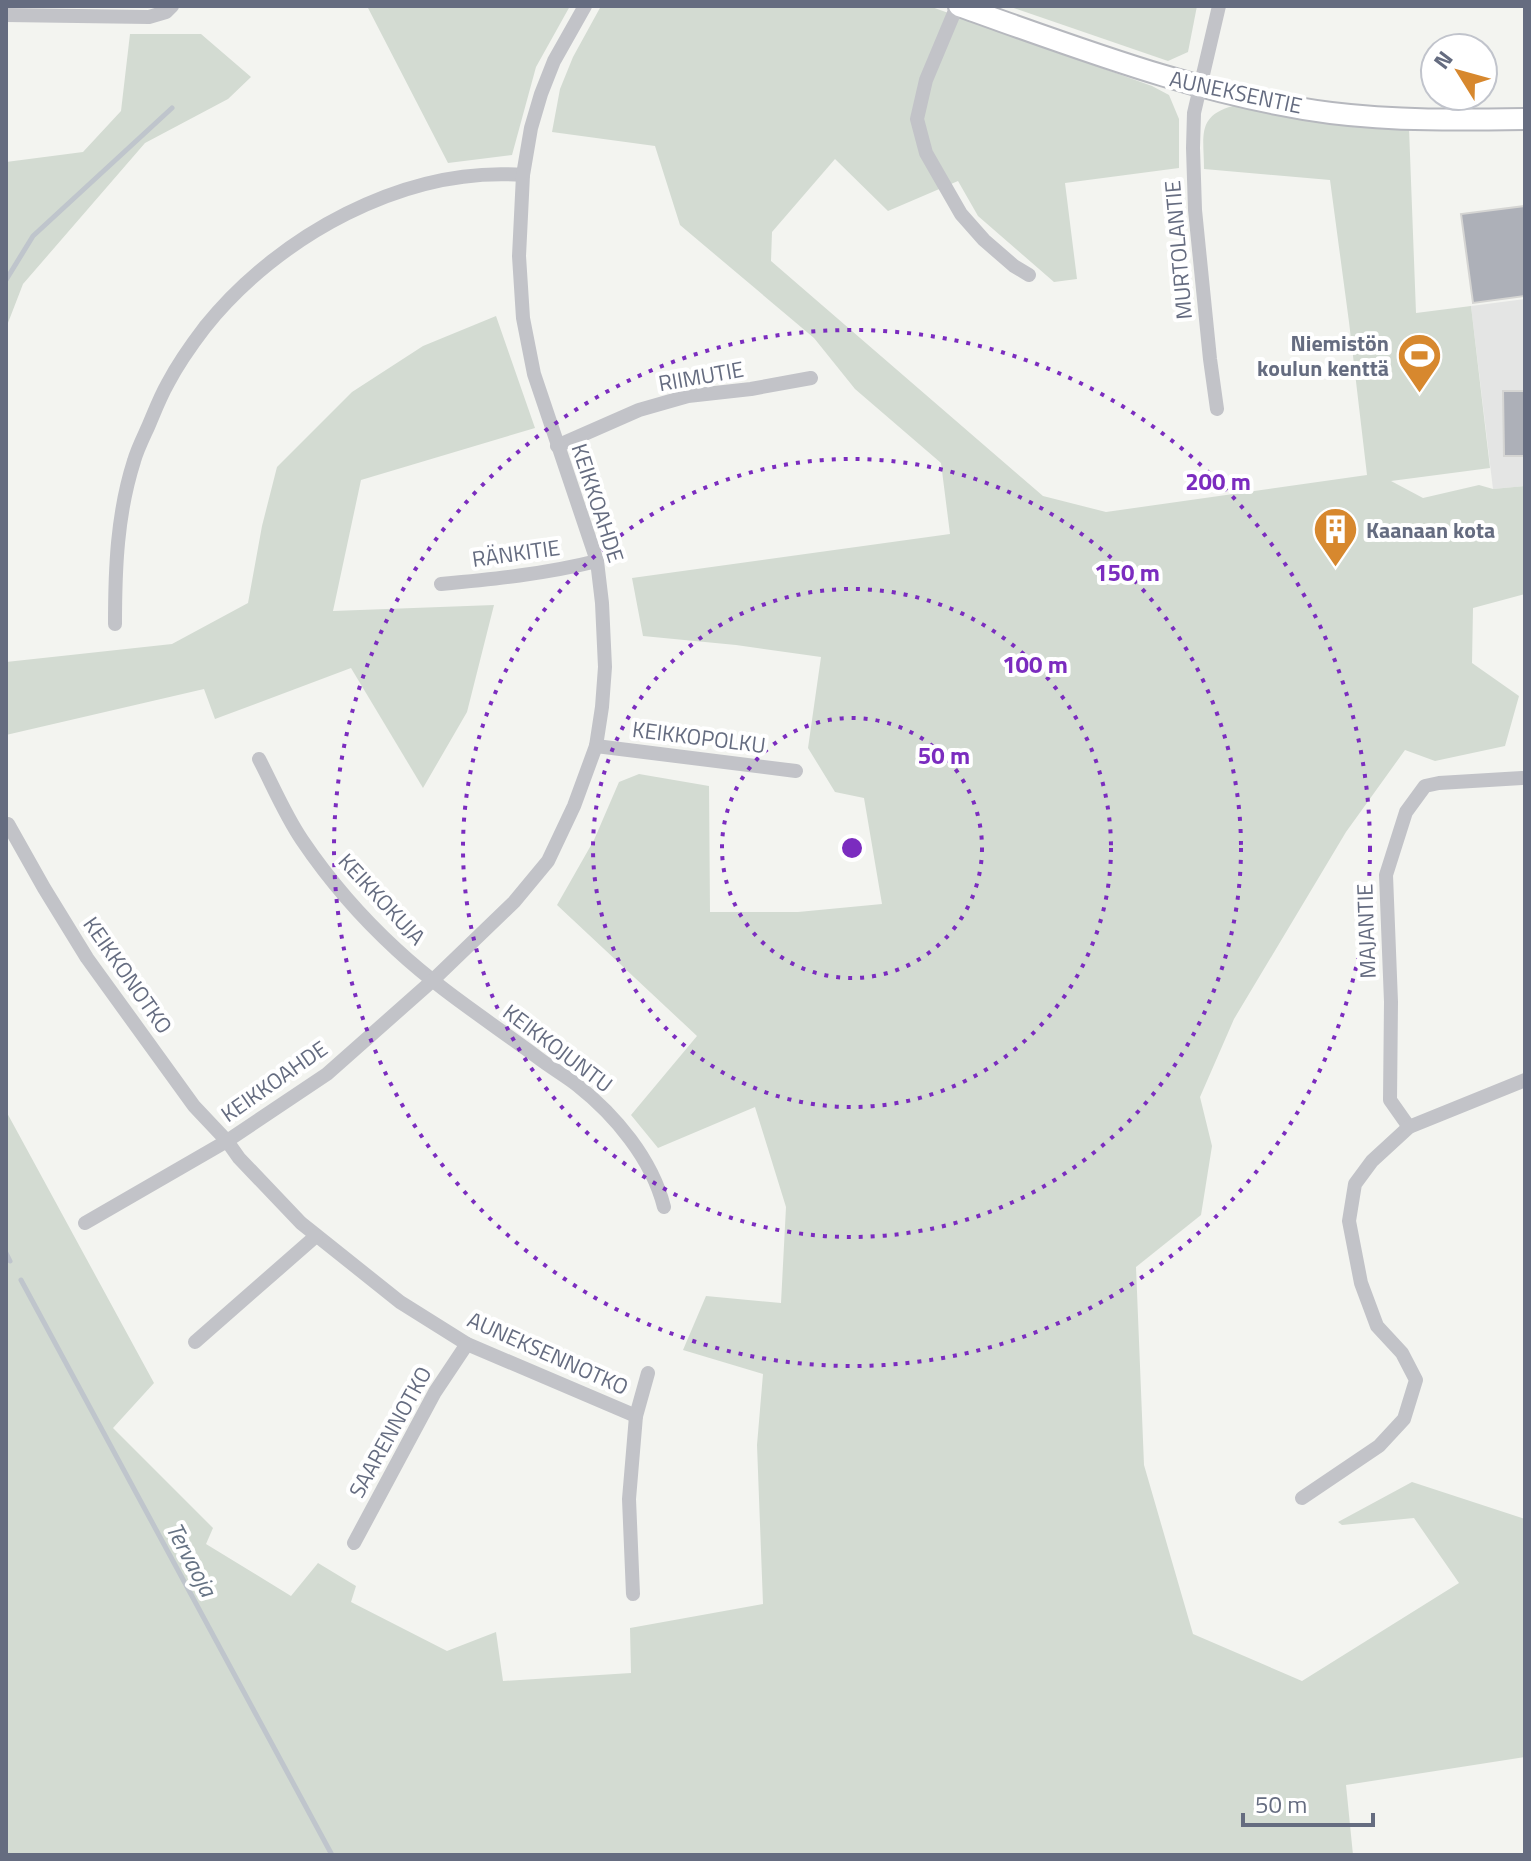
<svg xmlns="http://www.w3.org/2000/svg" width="1531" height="1861" font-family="'Titillium Web',sans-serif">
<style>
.built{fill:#e4e5e4}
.green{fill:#d3dbd2}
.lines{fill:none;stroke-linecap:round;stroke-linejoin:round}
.stream{stroke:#bfc5cc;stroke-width:5}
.building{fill:#adb0b8;stroke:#d5d5d3;stroke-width:2}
.secondary-casing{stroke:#b6b8be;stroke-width:24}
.street{stroke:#c2c3c8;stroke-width:14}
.secondary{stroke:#fff;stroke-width:20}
.ring{fill:none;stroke:#7b2cbf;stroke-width:4;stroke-dasharray:4 8}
.labels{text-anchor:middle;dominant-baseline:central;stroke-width:8;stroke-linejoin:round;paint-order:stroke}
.street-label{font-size:22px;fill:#656c80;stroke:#fff}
.poi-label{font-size:22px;font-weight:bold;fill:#656c80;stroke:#fff;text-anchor:end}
.water-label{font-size:24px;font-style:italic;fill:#667384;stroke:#fff}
.centre{fill:#7b2cbf;stroke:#fff;stroke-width:4}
.ring-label{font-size:24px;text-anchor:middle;font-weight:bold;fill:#7b2cbf;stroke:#fff;stroke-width:8;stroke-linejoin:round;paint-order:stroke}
</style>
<rect width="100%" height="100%" fill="#f3f4f0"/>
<path class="built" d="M1525,299V486L1493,489L1471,306Z"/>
<g class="green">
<path d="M367,6H570L536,67L512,155L448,163Z"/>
<path d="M601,6H929L1152,86L1169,95L1179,119V168L1065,183L1077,279L1054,282L978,216L958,181L888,211L835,159L772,232L771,261L1043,496L1106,512L1367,475L1349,322L1330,180L1204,169C1204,137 1196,116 1233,106L1334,124L1409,128L1416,313L1471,306L1490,468L1391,481L1423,498L1479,485L1493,489L1525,486V594L1473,608L1472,663L1519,696L1505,746L1435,761L1405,750L1346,832L1234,1019L1200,1097L1212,1146L1201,1215L1136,1267L1144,1465L1193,1634L1302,1681L1459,1583L1414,1518L1342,1525L1338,1522L1412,1482L1525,1519V1757L1346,1785L1353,1855H6V1111L154,1383L113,1428L213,1528L206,1544L291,1596L318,1563L356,1586L351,1602L447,1651L496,1632L503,1681L631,1673L630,1628L763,1604L757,1445L763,1374L683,1350L706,1296L781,1303L786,1207L755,1107L658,1148L631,1115L697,1036L557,905L594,840L619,782L639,774L709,786L710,912H798L882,904L864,798L835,792L808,748L821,657L736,645L643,636L632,578L950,534L941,463L855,389L814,338L680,225L655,146L552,132L560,89L573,57Z"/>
<path d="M1008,6H1197L1188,52L1168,61Z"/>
<path d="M130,34H201L251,77L228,99L145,143L23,284L6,328V162L83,152L121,111Z"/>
<path d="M496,316L535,428L361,480L333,611L494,605L467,712L423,788L351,668L215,719L204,689L6,735V662L172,644L248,603L262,526L277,467L352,392L423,346Z"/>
</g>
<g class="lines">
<g class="stream">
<path d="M6,280L33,236L172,108"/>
<path d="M6,1253L10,1261"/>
<path d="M21,1280L332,1855"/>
</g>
</g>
<g class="building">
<path d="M1525,206V296L1473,303L1461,214Z"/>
<path d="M1503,391H1525V456H1504Z"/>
</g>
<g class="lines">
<defs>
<path id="secondary" d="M959,6C1081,49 1202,96 1331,113C1395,121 1461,120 1525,119"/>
</defs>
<use href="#secondary" class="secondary-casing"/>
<g class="street">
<path d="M957,6L926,80L917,119L926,153L961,214L984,240L1014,266L1029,275"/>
<path d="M6,15L149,17L166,12L172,6"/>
<path d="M1217,409L1210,359L1195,210L1193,148L1194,113L1219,6"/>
<path d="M557,446L639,410L688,396L751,389L811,378"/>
<path d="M441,584C494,579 545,574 597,561"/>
<path d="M115,624C115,569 117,514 134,461C137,450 143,438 148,427C154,413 160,397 168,383C178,364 192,344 205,327C278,236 404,166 523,175"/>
<path d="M596,746L796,771"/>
<path d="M259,759C273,786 285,815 302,840C329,880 361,917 397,950C440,990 490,1022 537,1057C550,1067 564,1075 577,1085C615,1115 652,1159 664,1207"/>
<path d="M8,824L44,888L87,958L194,1106L227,1141L239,1158L301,1223L400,1302L467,1344L636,1416"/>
<path d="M1409,1127L1390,1100L1391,1002L1386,875L1406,812L1425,786L1439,783L1522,778"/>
<path d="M85,1223L227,1141L327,1074L432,981L514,902L548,861L574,806L596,746L602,707L605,667L602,603L597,561L534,374L523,318L519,256L523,175L531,128L541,94L554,61L585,6"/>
<path d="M195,1342L316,1236"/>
<path d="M1302,1498L1379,1446L1404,1419L1416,1380L1402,1353L1377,1326L1361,1283L1349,1221L1355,1184L1372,1161L1409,1127L1525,1080"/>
<path d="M354,1543L435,1392L467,1344"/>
<path d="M633,1594L629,1499L636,1416L648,1373"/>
</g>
<use href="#secondary" class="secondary"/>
</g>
<g class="ring">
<circle cx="852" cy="848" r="130"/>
<circle cx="852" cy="848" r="259"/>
<circle cx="852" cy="848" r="389"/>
<circle cx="852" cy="848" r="518"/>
</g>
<defs>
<symbol id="stadium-pin" viewBox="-11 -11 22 30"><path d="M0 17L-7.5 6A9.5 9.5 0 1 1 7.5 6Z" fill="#d7882e" stroke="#fff"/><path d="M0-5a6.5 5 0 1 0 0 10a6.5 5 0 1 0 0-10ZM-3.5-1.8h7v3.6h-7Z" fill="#fff"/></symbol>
<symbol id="building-pin" viewBox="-11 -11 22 30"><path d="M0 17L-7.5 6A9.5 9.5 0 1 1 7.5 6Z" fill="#d7882e" stroke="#fff"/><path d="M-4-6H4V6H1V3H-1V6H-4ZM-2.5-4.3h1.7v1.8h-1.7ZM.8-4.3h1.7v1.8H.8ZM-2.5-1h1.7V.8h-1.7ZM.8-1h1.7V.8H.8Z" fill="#fff"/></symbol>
</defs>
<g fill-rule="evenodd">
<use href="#stadium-pin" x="1394" y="330" width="51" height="69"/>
<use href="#building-pin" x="1310" y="504" width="51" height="69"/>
</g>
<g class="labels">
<g class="street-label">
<text transform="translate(1236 92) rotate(12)">AUNEKSENTIE</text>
<text transform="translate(1178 250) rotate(-95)">MURTOLANTIE</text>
<text transform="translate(701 376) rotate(-10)">RIIMUTIE</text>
<text transform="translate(598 503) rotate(72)">KEIKKOAHDE</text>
<text transform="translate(516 553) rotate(-8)">RÄNKITIE</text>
<text transform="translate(699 737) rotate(7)">KEIKKOPOLKU</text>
<text transform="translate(382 899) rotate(47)">KEIKKOKUJA</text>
<text transform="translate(1366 931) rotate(-92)">MAJANTIE</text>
<text transform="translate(128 975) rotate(55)">KEIKKONOTKO</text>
<text transform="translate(558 1048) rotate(37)">KEIKKOJUNTU</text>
<text transform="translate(274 1081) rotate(-35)">KEIKKOAHDE</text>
<text transform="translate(548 1353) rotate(24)">AUNEKSENNOTKO</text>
<text transform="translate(390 1432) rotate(-61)">SAARENNOTKO</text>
</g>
<g class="poi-label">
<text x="1389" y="343">Niemistön<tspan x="1389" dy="25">koulun kenttä</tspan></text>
<text x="1366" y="530" text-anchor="start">Kaanaan kota</text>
</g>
<g class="water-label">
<text transform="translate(192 1559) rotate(62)">Tervaoja</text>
</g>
</g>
<circle cx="852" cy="848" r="12" class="centre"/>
<g class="ring-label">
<text x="1218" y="490">200 m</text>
<text x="1127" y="581">150 m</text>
<text x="1035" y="673">100 m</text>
<text x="944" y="764">50 m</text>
</g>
<rect width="1531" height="1861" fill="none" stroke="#656c80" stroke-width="16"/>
<g transform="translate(1459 72) rotate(307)"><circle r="38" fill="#ffffff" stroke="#c1c4cc" stroke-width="2"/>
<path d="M0-6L14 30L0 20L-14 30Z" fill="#d7882e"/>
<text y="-12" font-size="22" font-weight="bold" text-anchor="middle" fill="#656c80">N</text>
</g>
<path d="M1243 1813v12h130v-12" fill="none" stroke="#656c80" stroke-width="4"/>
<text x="1255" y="1813" font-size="24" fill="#656c80" stroke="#ffffff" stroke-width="6" paint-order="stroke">50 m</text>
</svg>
